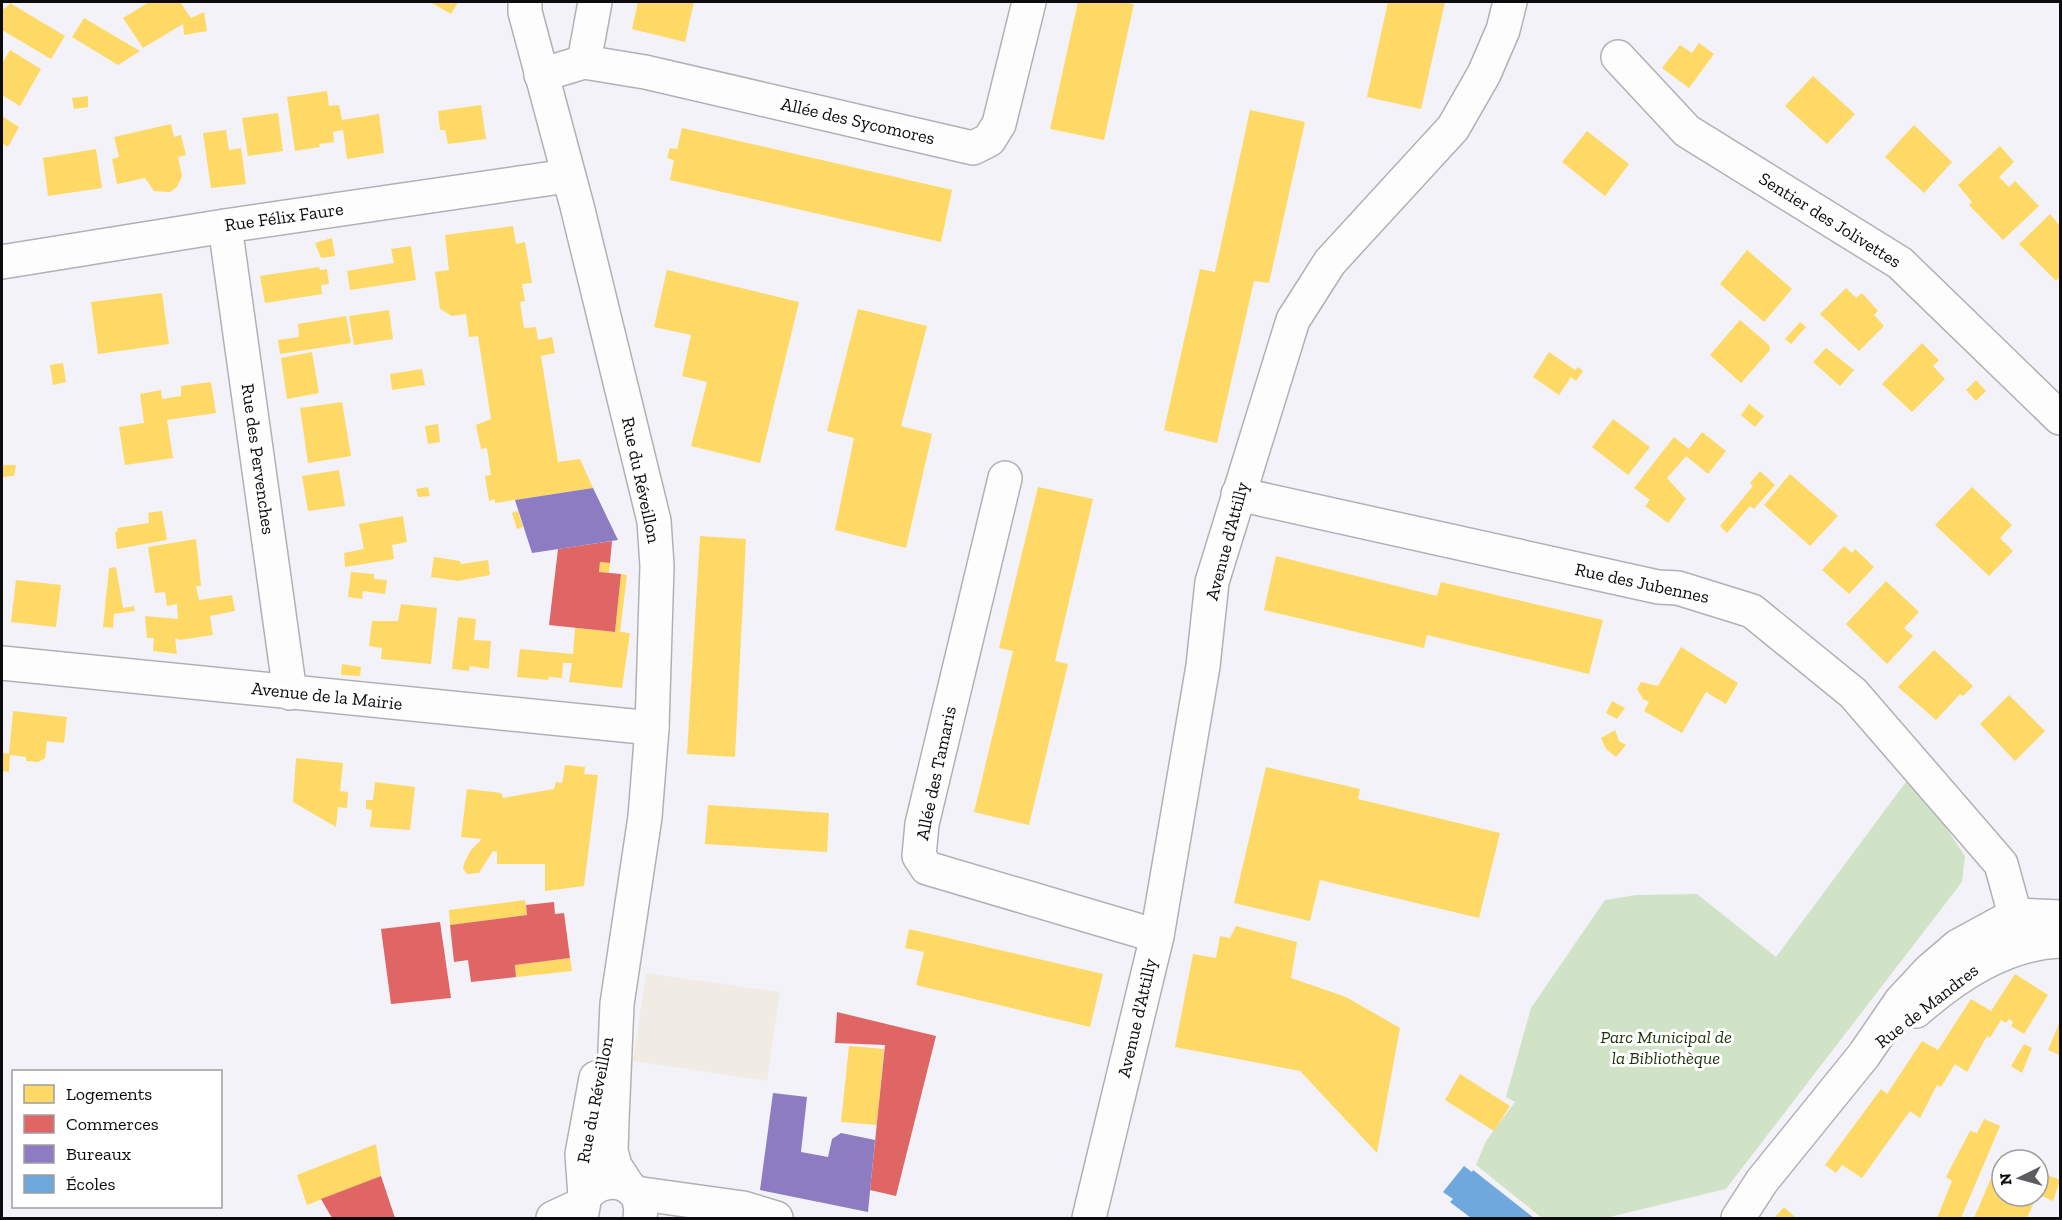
<svg xmlns="http://www.w3.org/2000/svg" width="2062" height="1220" font-family="'Zilla Slab',serif">
<style>
.commercial{fill:#f1ece3}
.green{fill:#d0e3c7}
.homes{fill:#ffd966}
.shops{fill:#e06666}
.offices{fill:#8e7cc3}
.schools{fill:#6fa8dc}
.lines{fill:none;stroke-linecap:round;stroke-linejoin:round}
.minor-casing{stroke:#b1b1b5;stroke-width:36}
.tertiary-casing{stroke:#b1b1b5;stroke-width:36}
.minor{stroke:#fdfdfe;stroke-width:33}
.tertiary{stroke:#fdfdfe;stroke-width:33}
.labels{text-anchor:middle;dominant-baseline:central;stroke-width:6;stroke-linejoin:round;paint-order:stroke}
.street-label{font-size:18px;fill:#0c0b0e;stroke:#fff}
.park-label{font-size:18px;font-style:italic;fill:#1d350a;stroke:#fff}
</style>
<rect width="100%" height="100%" fill="#f3f2f8"/>
<path class="commercial" d="M646,973L780,992L767,1081L633,1061Z"/>
<path class="green" d="M1911,775L1965,856L1962,882L1726,1189L1605,1218H1542L1476,1165L1486,1141L1515,1102L1506,1097L1531,1008L1605,900L1636,895L1697,894L1776,957Z"/>
<g class="homes">
<path d="M149,2H180L191,18L204,12L207,31L184,35L183,24L143,48L123,18Z"/>
<path d="M430,2H458L451,14Z"/>
<path d="M638,2H694L685,42L632,29Z"/>
<path d="M1078,2H1120L1134,4L1104,140L1050,129Z"/>
<path d="M1388,2H1445L1421,109L1367,97Z"/>
<path d="M10,3L65,36L51,59L2,30V7L5,9Z"/>
<path d="M84,18L140,51L118,65L72,37Z"/>
<path d="M1699,43L1714,54L1689,88L1662,68L1680,45L1692,53Z"/>
<path d="M10,50L41,69L20,106L2,95V64Z"/>
<path d="M1813,76L1855,114L1827,144L1785,106Z"/>
<path d="M327,91L329,106L339,105L342,120L379,114L384,153L347,159L343,130L333,132L334,142L319,144L320,147L295,151L287,97Z"/>
<path d="M88,96V107L74,109L72,98Z"/>
<path d="M481,105L486,139L448,144L445,130H440L438,111Z"/>
<path d="M1250,110L1305,122L1269,283L1254,281L1217,443L1164,430L1200,269L1215,272Z"/>
<path d="M278,113L283,151L248,156L242,118Z"/>
<path d="M2,116L19,127L8,147L2,143Z"/>
<path d="M171,124L174,137L181,135L186,155L178,157L182,176L177,187L170,192L154,191L145,178L117,184L112,159L119,157L114,137Z"/>
<path d="M1914,125L1952,162L1924,193L1885,157Z"/>
<path d="M682,128L952,190L941,242L670,180L674,160L667,158L670,148L677,149Z"/>
<path d="M226,130L229,150L241,148L246,184L211,188L203,133Z"/>
<path d="M1587,131L1629,164L1605,196L1562,162Z"/>
<path d="M2000,146L2014,162L1999,177L2009,187L2015,181L2039,206L2003,240L1969,205L1972,202L1958,185Z"/>
<path d="M96,149L102,188L48,196L43,158Z"/>
<path d="M2050,214L2060,226V277L2056,281L2019,244Z"/>
<path d="M513,226L516,244L525,242L532,283L522,284L525,301L520,302L524,328L536,327L538,340L552,337L555,353L541,356L558,462L580,459L593,488L495,503V499L489,501L485,476L491,475L487,448L481,449L476,425L491,419L478,336L469,337L466,314L452,316L440,309L435,272L449,270L445,235Z"/>
<path d="M332,238L335,256L321,258L315,243Z"/>
<path d="M411,246L416,280L350,290L347,271L394,263L391,249Z"/>
<path d="M1747,250L1792,289L1764,322L1720,284Z"/>
<path d="M319,267L320,270L327,269L329,284L321,285L322,294L265,303L260,276Z"/>
<path d="M667,270L799,302L760,463L691,446L707,382L682,376L691,335L654,327Z"/>
<path d="M1846,288L1856,298L1862,293L1878,311L1874,315L1884,326L1859,351L1820,314Z"/>
<path d="M162,293L169,344L98,354L91,302Z"/>
<path d="M858,309L927,326L901,426L932,434L906,548L835,530L854,438L827,431Z"/>
<path d="M389,310L393,339L354,345L349,316Z"/>
<path d="M346,316L351,343L280,354L278,340L299,337L298,324Z"/>
<path d="M1740,320L1769,345L1770,350L1741,383L1710,355Z"/>
<path d="M1800,322L1806,327L1791,344L1785,339Z"/>
<path d="M1922,343L1939,360L1933,366L1945,379L1912,412L1882,384Z"/>
<path d="M1826,348L1854,370L1840,386L1813,362Z"/>
<path d="M312,352L319,393L287,399L281,358Z"/>
<path d="M1549,352L1575,370L1578,367L1583,371L1576,381L1571,377L1559,395L1533,377Z"/>
<path d="M63,363L66,382L53,385L50,365Z"/>
<path d="M422,369L425,385L392,390L390,374Z"/>
<path d="M1976,380L1986,391L1976,401L1966,390Z"/>
<path d="M211,382L216,413L167,420L173,458L125,465L119,427L144,423L140,394L161,390L162,399L181,396V386Z"/>
<path d="M342,402L351,456L308,463L300,408Z"/>
<path d="M1749,404L1764,416L1755,427L1741,415Z"/>
<path d="M1613,419L1650,447L1628,475L1592,447Z"/>
<path d="M438,424L440,442L428,444L425,426Z"/>
<path d="M1702,432L1726,451L1708,474L1686,456L1667,478L1686,499L1668,523L1645,506L1650,500L1634,488L1674,437L1689,449Z"/>
<path d="M2,465H16L14,476L2,477Z"/>
<path d="M339,470L345,506L308,511L302,476Z"/>
<path d="M1760,471L1775,485L1754,509L1750,506L1727,533L1720,526L1753,486L1750,483Z"/>
<path d="M1790,474L1838,516L1810,546L1764,505Z"/>
<path d="M428,487L430,496L418,497L416,489Z"/>
<path d="M1038,487L1093,499L1055,661L1068,664L1029,825L974,812L1013,651L999,648Z"/>
<path d="M1972,487L2012,525L2000,538L2013,551L1989,576L1935,525Z"/>
<path d="M162,511L167,540L117,549L115,532L118,531L117,528L149,523L148,513Z"/>
<path d="M518,511L523,527L517,529L512,513Z"/>
<path d="M403,516L407,542L392,545L394,559L345,567L344,553L364,549L359,524Z"/>
<path d="M700,536L746,539L735,757L687,754Z"/>
<path d="M196,539L201,586H196L199,600L232,595L235,611L210,616L213,635L180,640L175,638L177,654L153,651L154,638H147L145,616L178,619L177,604L167,606L165,592L155,593L148,547Z"/>
<path d="M1844,546L1852,553L1855,549L1874,567L1849,594L1822,570Z"/>
<path d="M1276,556L1437,596L1441,582L1603,620L1589,674L1427,635L1424,648L1264,610Z"/>
<path d="M434,557L460,561L461,564L488,560L490,575L458,581L431,577Z"/>
<path d="M600,562L610,563L609,573L599,572Z"/>
<path d="M116,567L123,608L134,606L135,611L114,614L113,628L103,627L109,568Z"/>
<path d="M351,572L374,574V579L387,580L385,594L363,591L362,599L348,597Z"/>
<path d="M621,574L627,575L620,632L630,633L622,688L569,682L572,663H563L562,678L549,677L548,680L517,677L520,649L573,654L575,628L615,632Z"/>
<path d="M16,580L61,585L56,627L11,622Z"/>
<path d="M1886,581L1919,612L1904,628L1913,636L1887,664L1846,624Z"/>
<path d="M401,604L437,608L431,664L381,659L382,648L369,646L372,621H398Z"/>
<path d="M458,617L476,619L474,640L491,641L489,669L470,666L469,671L452,669Z"/>
<path d="M1681,647L1738,683L1726,704L1706,692L1682,733L1644,711L1649,702L1643,699L1637,689L1641,682L1658,686Z"/>
<path d="M1934,650L1973,686L1963,696L1960,694L1936,720L1898,687Z"/>
<path d="M342,664L361,667L360,676L341,675Z"/>
<path d="M2009,695L2045,731L2015,761L1980,724Z"/>
<path d="M1612,701L1625,708L1617,719L1606,713Z"/>
<path d="M13,711L67,717L64,743L47,741L45,758L38,762L26,761V757L10,755L9,772L2,771V753L9,754Z"/>
<path d="M1615,730L1619,741L1626,745L1616,757L1606,749L1601,738Z"/>
<path d="M296,758L343,763L340,791L348,792L347,808L338,807L336,827L293,802Z"/>
<path d="M565,765L585,767L584,774L598,775L584,886L545,891V864H497V852L493,851L479,873L467,874L463,868L465,861L471,850L482,839L461,837L467,789L501,793L503,798L554,789L556,782L562,783Z"/>
<path d="M1266,767L1360,789L1358,799L1500,833L1479,918L1320,880L1310,921L1234,903Z"/>
<path d="M375,782L415,787L410,830L370,827L372,810L366,809V800H373Z"/>
<path d="M708,805L829,813L827,852L705,844Z"/>
<path d="M525,900L527,915L450,925L449,910Z"/>
<path d="M1236,926L1297,942L1291,978L1346,997L1400,1028L1377,1153L1300,1071L1175,1047L1193,954L1216,958L1220,936L1230,938Z"/>
<path d="M909,929L1103,974L1090,1027L916,985L924,952L905,948Z"/>
<path d="M570,958L572,971L516,977L515,965Z"/>
<path d="M2015,974L2048,995L2024,1034L2011,1026L2013,1022L2009,1019L2006,1023L2001,1020L1990,1038L1987,1036L1967,1072L1955,1064L1941,1087L1937,1085L1920,1118L1910,1111L1862,1178L1842,1165L1836,1173L1825,1165L1881,1089L1887,1094L1922,1041L1938,1050L1971,999L1991,1011Z"/>
<path d="M2060,1021V1055L2048,1050Z"/>
<path d="M2024,1044L2032,1048L2022,1073L2011,1066Z"/>
<path d="M849,1046L884,1049L877,1125L841,1122Z"/>
<path d="M1460,1074L1510,1106L1494,1131L1445,1100Z"/>
<path d="M1984,1119L2000,1126L1961,1218H1937L1952,1181L1946,1177L1970,1131L1977,1133Z"/>
<path d="M376,1144L381,1176L307,1205L297,1175Z"/>
<path d="M2001,1155L2012,1160H2002V1196H2037L2027,1218H1974Z"/>
<path d="M2038,1171L2060,1180L2053,1201L2038,1194Z"/>
<path d="M1784,1207L1796,1218H1774Z"/>
</g>
<g class="shops">
<path d="M612,541L610,563L600,562L599,572L621,574L615,632L549,625L558,549Z"/>
<path d="M554,902L555,914L564,913L570,958L515,965L516,977L471,982L468,960L454,962L450,925L527,915L526,905Z"/>
<path d="M440,922L451,998L391,1004L381,929Z"/>
<path d="M837,1012L936,1036L896,1196L870,1190L885,1045L835,1043Z"/>
<path d="M381,1176L395,1218H332L321,1199Z"/>
</g>
<g class="offices">
<path d="M593,488L618,540L532,553L515,500Z"/>
<path d="M773,1093L807,1097L801,1152L828,1157L832,1139L841,1133L875,1140L868,1212L760,1190Z"/>
</g>
<path class="schools" d="M1464,1166L1472,1172L1473,1170L1534,1218H1471L1450,1202L1453,1199L1443,1192Z"/>
<g class="lines">
<defs>
<g id="minor">
<path d="M525,2V12L577,206L654,521L657,566L652,728L645,817L617,1004L612,1120L611,1151L615,1166L628,1186"/>
<path d="M1618,57L1687,131L1900,263L2060,418"/>
<path d="M584,62L595,2"/>
<path d="M541,75L584,62L645,72L973,148L989,140L999,124L1029,2"/>
<path d="M225,226L290,693"/>
<path d="M2,262L225,226L567,176"/>
<path d="M1005,478L922,824L919,856L927,868L1157,936"/>
<path d="M1238,494L1658,587L1678,588L1752,611L1853,693L2001,864L2015,915"/>
<path d="M2,663L652,728"/>
<path d="M585,1196L582,1154L596,1078"/>
<path d="M1089,1218L1157,936L1203,666L1212,582L1293,320L1330,262L1453,128L1484,74L1503,30L1510,2"/>
</g>
<g id="tertiary">
<path d="M1916,1011C1956,976 2005,943 2060,941"/>
<path d="M635,1193L743,1208L776,1218"/>
<path d="M553,1218L581,1205"/>
<path d="M581,1218L585,1196C607,1170 646,1183 640,1218"/>
<path d="M1738,1218L1762,1181L1864,1055L1901,1001L1929,971L1958,946L2015,915L2060,917"/>
</g>
</defs>
<use href="#minor" class="minor-casing"/>
<use href="#tertiary" class="tertiary-casing"/>
<use href="#minor" class="minor"/>
<use href="#tertiary" class="tertiary"/>
</g>
<g class="labels">
<g class="street-label">
<text transform="translate(858 121) rotate(13)">Allée des Sycomores</text>
<text transform="translate(284 217) rotate(-8)">Rue Félix Faure</text>
<text transform="translate(1830 220) rotate(32)">Sentier des Jolivettes</text>
<text transform="translate(258 459) rotate(82)">Rue des Pervenches</text>
<text transform="translate(641 480) rotate(78)">Rue du Réveillon</text>
<text transform="translate(1227 541) rotate(-75)">Avenue d'Attilly</text>
<text transform="translate(1642 583) rotate(12)">Rue des Jubennes</text>
<text transform="translate(327 696) rotate(6)">Avenue de la Mairie</text>
<text transform="translate(936 773) rotate(-78)">Allée des Tamaris</text>
<text transform="translate(1927 1006) rotate(-38)">Rue de Mandres</text>
<text transform="translate(1137 1018) rotate(-77)">Avenue d'Attilly</text>
<text transform="translate(595 1100) rotate(-79)">Rue du Réveillon</text>
</g>
<g class="park-label">
<text x="1666" y="1037">Parc Municipal de<tspan x="1666" dy="21">la Bibliothèque</tspan></text>
</g>
</g>
<rect width="2062" height="1220" fill="none" stroke="#0c0b0e" stroke-width="6"/>
<rect x="12" y="1070" width="210" height="138" fill="#ffffff" stroke="#9e9d9f" stroke-width="1.5"/>
<rect x="24" y="1085" width="30" height="18" fill="#ffd966" stroke="#9e9d9f" stroke-width="1.5"/>
<text x="66" y="1100" font-size="18" fill="#0c0b0e">Logements</text>
<rect x="24" y="1115" width="30" height="18" fill="#e06666" stroke="#9e9d9f" stroke-width="1.5"/>
<text x="66" y="1130" font-size="18" fill="#0c0b0e">Commerces</text>
<rect x="24" y="1145" width="30" height="18" fill="#8e7cc3" stroke="#9e9d9f" stroke-width="1.5"/>
<text x="66" y="1160" font-size="18" fill="#0c0b0e">Bureaux</text>
<rect x="24" y="1175" width="30" height="18" fill="#6fa8dc" stroke="#9e9d9f" stroke-width="1.5"/>
<text x="66" y="1190" font-size="18" fill="#0c0b0e">Écoles</text>
<g transform="translate(2020 1178) rotate(265)"><circle r="28" fill="#ffffff" stroke="#9e9d9f" stroke-width="1.5"/>
<path d="M0-4.5L10 22L0 15L-10 22Z" fill="#5d5c60"/>
<text y="-9" font-size="16" font-weight="bold" text-anchor="middle" fill="#0c0b0e">N</text>
</g>
</svg>
